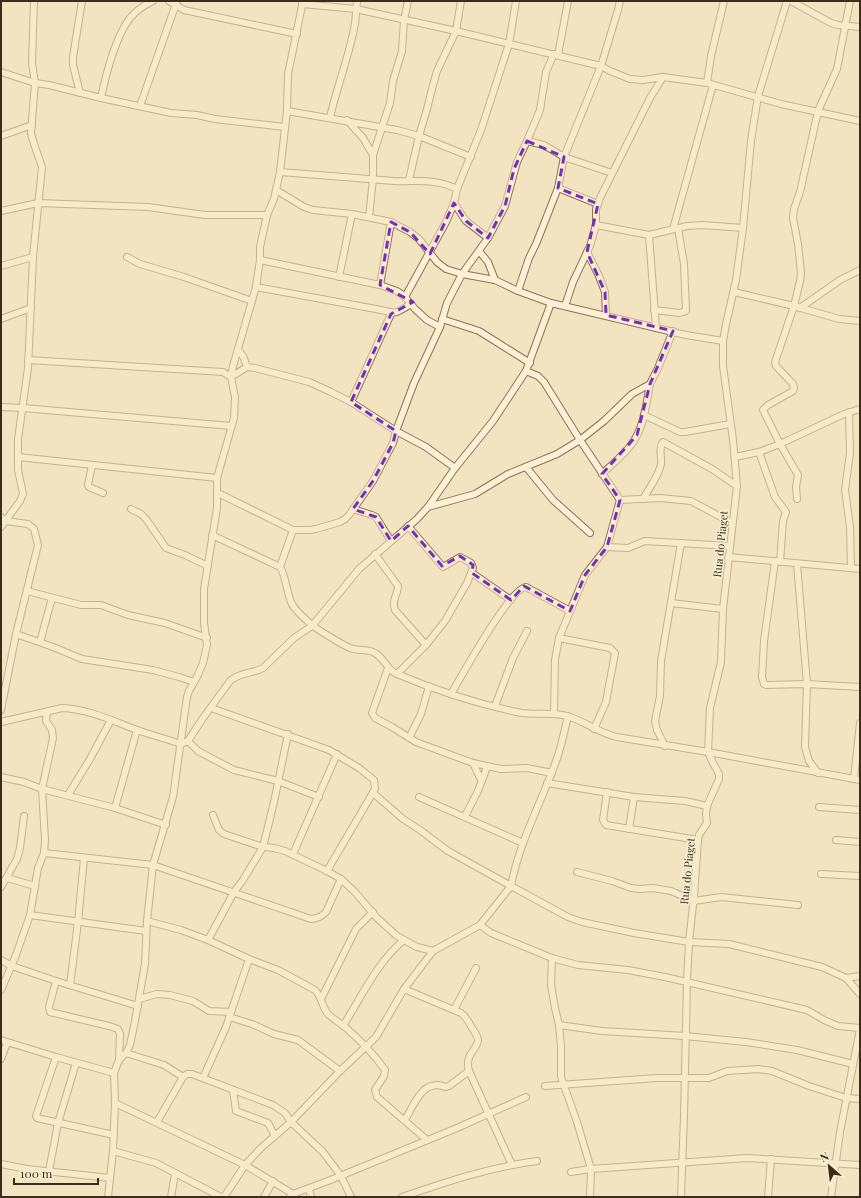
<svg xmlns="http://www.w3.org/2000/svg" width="861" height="1198" font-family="'Playfair Display',serif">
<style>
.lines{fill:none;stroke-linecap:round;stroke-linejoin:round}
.street-casing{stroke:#8d7456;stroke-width:8}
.street{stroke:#fcf1d4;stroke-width:6}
.marked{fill:none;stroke:#7b2cbf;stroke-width:3;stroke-dasharray:8 5;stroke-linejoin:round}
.labels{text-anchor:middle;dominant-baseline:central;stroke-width:3;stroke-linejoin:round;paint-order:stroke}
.street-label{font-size:11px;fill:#3b2c1c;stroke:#f9eed0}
</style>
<rect width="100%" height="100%" fill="#f2e4c0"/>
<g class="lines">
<defs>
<g id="street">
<path d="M169,1L184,10L297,34"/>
<path d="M791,1L831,23L838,25L860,27"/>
<path d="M302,4L356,9L456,31L601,66L610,71L630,79L643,80L663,77L707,83L781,104L860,121"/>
<path d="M558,55L568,1"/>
<path d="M1,72L35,83L49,85L101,98L171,113L197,115L215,119L285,127"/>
<path d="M707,83L711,56L724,1"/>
<path d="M80,93L73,65V57L82,1"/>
<path d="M101,98C106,74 115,38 130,18C136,11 144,5 153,1"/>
<path d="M140,106L177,1"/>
<path d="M287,111L397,130L419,136L471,157"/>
<path d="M330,117C337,87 348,59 354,29C356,20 356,10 357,1"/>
<path d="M347,120L363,138L373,155"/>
<path d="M1,136L32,125"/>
<path d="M527,141L544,145L564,157L612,173"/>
<path d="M280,172C318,175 356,178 394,181C417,182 435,178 457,189"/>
<path d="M409,180L419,136L427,109L432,89L437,71L456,31L461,1"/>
<path d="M558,188L598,204"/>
<path d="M276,190L304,207L313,210L352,214L391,222L410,232L419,239L437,262L446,269L462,274L495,280L518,291L551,303L686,335L723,341"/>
<path d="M454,203L466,221L488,238"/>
<path d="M1,211L38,203L148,207L205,215H267"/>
<path d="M369,217L373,179V155L390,103L393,81L402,51L404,20L408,1"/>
<path d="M596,225L649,235"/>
<path d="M673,229L713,85"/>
<path d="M479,251L488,262L495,280"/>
<path d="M587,252L599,276L605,292L606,315"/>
<path d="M127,257L140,264L184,277L252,301"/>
<path d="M260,260L380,285L397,291L405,297L415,309L427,320L440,327"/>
<path d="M1,266L33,257"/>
<path d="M339,277L352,214"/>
<path d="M380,285L391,222"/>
<path d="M256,287L376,309C397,313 392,316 411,304"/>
<path d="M518,291L529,258L536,244L558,188L564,157L601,66L618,10L620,1"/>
<path d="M734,292L794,306L839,319L860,321"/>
<path d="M405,297L446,222L454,203L457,189L481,130L509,44L516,1"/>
<path d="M565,306L573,282L590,246L596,225V209L600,198L650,98L663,77"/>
<path d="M800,308L840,280L860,270"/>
<path d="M654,310L680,313L686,311L684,264L678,228"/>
<path d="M1,319L31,308"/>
<path d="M442,319L479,331L530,363"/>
<path d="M656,328L649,235L687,226L702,225L743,228"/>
<path d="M238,350L243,356L247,367"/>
<path d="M28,360L223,372L231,377L247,367L255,368L309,382L331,392L351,402L396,431L426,447L455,468"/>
<path d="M526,371L538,376L544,382L580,440L620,500L660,498L691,501L732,523"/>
<path d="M351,402L391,314"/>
<path d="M1,407L23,408L231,426"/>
<path d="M849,412L850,453L845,490L850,527L851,568"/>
<path d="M644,415L680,432H685L730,424"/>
<path d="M759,452L775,497L786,512L783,521L780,562"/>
<path d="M18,457L217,478"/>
<path d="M735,457L759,452L780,444L844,414L860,409"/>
<path d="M92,465L88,485L89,487L103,493"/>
<path d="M526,467L553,500L590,533"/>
<path d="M602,474C611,465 623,456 631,445C644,428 646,405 650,384"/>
<path d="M218,493L293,530H310L316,529L340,522L345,519L349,515L373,481L393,443L396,431L414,383L440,327L447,303L462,274L488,238L505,206L517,162L527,141L540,110L546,72L554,54"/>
<path d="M643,499C649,488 659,476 661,464C662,457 658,448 663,442L712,469L737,486"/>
<path d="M797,499L796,487L798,475L780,444L763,410L768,405L793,391L794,388L793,384L776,366L775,362L794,306L800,281L801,273L798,244L793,218L794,209L800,192L818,111L837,69L850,1"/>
<path d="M428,507L475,494L508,474L557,454L580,440L604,421L632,394L650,384L658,368L673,331"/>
<path d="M131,509L141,514L146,519L166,548L185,555L208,566"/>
<path d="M353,509L372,515L376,517L391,541"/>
<path d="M1,517L5,521L28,524L34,529L38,545L16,634L1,710"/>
<path d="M1,527L20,501L23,494L18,470V439L28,368L33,257L42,167L33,141L31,133L35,83L32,63L34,1"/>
<path d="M212,535L280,567C285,573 287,593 291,602C294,610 304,618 311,624C316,629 343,645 350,648C357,651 366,649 373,652C385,657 386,670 397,674C435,690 481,705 522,713C537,715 552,712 567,716C585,721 598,733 617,737L708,752L860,780"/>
<path d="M607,547L628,548L645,541L730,546"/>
<path d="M375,554L398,586C398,595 391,600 395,610L426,645"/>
<path d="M728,557L860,569"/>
<path d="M775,561L764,641L762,677L764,684L766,685L807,684L860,687"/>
<path d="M797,564L807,684L805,747L809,761L818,773"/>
<path d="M280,567L293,530"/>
<path d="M472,573L511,600"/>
<path d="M27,591L81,605H101L128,615L165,623L207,638"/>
<path d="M671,603L723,609"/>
<path d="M16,634L53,647L82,659L153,670L179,677L194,682"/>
<path d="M559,638L610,648L615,653L606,702L594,729"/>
<path d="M40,642L52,598"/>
<path d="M388,668L372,713L375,718L392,727L416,742L473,763L501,769L527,768L552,773"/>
<path d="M397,674L426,645L445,621L467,583L473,568L471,563L460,557L443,567L408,526"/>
<path d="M451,694C461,677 510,588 526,587L570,611"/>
<path d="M495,706L513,658L527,631"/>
<path d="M211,708L329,750L359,768L374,780L375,789L327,871"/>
<path d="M554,713L555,660L559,638L585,575L607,547L620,500"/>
<path d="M568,716C564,732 561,749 555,764C540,805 519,843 511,886L568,917L582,922L634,933L689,942L729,944L822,967L846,978L860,994"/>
<path d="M1,722L62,708C88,709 113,721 137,730C151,735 167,739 181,744L188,741L203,718L230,681C240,672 252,674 263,668L294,638L312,626L359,569L417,519L428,507L455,468L493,421L526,371L551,303"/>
<path d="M409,738L421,714L429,686"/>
<path d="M188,741L198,751L234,770L278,781L319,797"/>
<path d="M665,746L657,730L655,721L660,696L661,661L681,543"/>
<path d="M473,763L481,780"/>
<path d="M1,777L24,782L42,789L115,808L166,825"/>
<path d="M854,779L860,723"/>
<path d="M547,783L634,797L685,801L707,806"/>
<path d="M607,792L603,820L606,825L698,840"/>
<path d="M68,795L90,759L111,720"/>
<path d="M419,797L523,843"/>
<path d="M819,807L860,810"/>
<path d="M115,808L137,730"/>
<path d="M213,815L219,830L224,834L263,847L274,848L285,851L327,871L341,879L355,892L377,918L397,936L417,947L433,951"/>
<path d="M465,816L478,791L487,767"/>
<path d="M629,829L634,797"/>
<path d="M836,840L860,842"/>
<path d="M44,853L153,865L311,919C318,918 321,917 326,912L341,879"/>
<path d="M293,854L337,754"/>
<path d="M577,872L612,881L631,888L640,889L653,888L671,891L694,901L721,897L798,905"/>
<path d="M821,874L860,876"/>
<path d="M7,878L35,886"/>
<path d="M1,887L17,859L20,848L24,816"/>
<path d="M30,915L146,931"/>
<path d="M147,921L181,930L208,940L234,892L243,880L263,847L274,802L288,734"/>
<path d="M480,925L491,933L552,958L551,985L555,1008L559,1025L561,1046V1077L577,1122L591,1169L590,1197"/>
<path d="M208,940L249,959L278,970L315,990C322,997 322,1007 328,1014C333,1019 340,1023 345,1027C360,1040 374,1054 385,1070L384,1076L375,1090L377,1097L427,1140"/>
<path d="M552,958L578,965L628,970L665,977L807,1010L824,1020L838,1026L860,1028"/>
<path d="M1,960L12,966L56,981L138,1006"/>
<path d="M846,978L860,976"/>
<path d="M56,981L49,1007L50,1012L109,1026L118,1029L120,1034L119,1060"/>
<path d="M70,985L78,922L84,858"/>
<path d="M404,989L461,1013C466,1017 469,1022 472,1028C474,1031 477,1035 478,1039C479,1049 464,1053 469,1071L512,1165"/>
<path d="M1,990L16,955L30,915L38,868L44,853L45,840L42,789L53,738L52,730L46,721L47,712"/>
<path d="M139,999L157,994L170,995L193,1001L209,1011L231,1012"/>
<path d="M321,999L356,929L373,912"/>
<path d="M454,1010L476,968"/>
<path d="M229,1017L252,1024L274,1034L298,1040L340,1071"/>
<path d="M559,1025L602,1031L685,1036L746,1042L797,1050L853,1064"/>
<path d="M343,1026C362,996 377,962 404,940"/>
<path d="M1,1040L56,1057L114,1073"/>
<path d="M126,1053L164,1065L183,1077"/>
<path d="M56,1057L36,1116L37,1118L114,1135"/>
<path d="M1,1059L7,1043"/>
<path d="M203,1078L226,1027L249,959"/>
<path d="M545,1086L657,1078H709L727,1071L759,1069L772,1071L809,1086L846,1098L860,1099"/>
<path d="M233,1090L236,1111L268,1123L275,1136"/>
<path d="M115,1103L245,1165L293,1194"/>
<path d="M405,1120C415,1103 423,1078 446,1087L449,1086L469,1071"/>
<path d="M157,1122L183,1077L187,1074H192L273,1105L285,1113L291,1122L323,1152L341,1176L351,1197"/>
<path d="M113,1151L156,1163L221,1197"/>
<path d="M1,1164L27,1169L110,1178"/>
<path d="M49,1171L58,1123L76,1063"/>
<path d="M571,1172L591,1169L747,1158L860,1165"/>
<path d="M309,1189L311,1197"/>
<path d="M108,1197L113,1151L115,1103L114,1073L119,1060L126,1053L130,1045L135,1021L145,964L147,921L153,865L173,797L187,697L189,691L197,677L203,663L207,645L204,623V589L217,508V478L234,418L235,397L231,377L233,366L256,287L260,260V247L267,215L274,199L280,172L287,111L288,74L303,1"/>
<path d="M171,1197L175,1174"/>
<path d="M224,1197L245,1165L261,1148L291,1122L340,1071L376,1037L404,989L433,951L480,925L511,886L448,851L420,830L403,819L373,793"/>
<path d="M264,1197L273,1181"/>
<path d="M290,1197L293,1194L328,1181L457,1128L526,1097"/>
<path d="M402,1197C446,1182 490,1167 537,1161"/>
<path d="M681,1197L684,1116L687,982L689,942L694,896L698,840L699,835L707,823L706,814L707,806L719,779V774L713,763L708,752L710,708L721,662L723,609L737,486L733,440L723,366V341L726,324L736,280L743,228L751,141L758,96L787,1"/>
<path d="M768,1197L771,1159"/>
<path d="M831,1197L840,1132L860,1029"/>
</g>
</defs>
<use href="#street" class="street-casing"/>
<use href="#street" class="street"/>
</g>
<path d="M0 0H861V1198H0ZM527,141L564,157L558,188L598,204L587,252L605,292L606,315L673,331L650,384L637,435L602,474L620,500L607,547L585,575L570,611L524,586L511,600L472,573L473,565L460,556L442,566L408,526L391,541L376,517L353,509L373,481L393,443L396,431L351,402L391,314L413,302L380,285L391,222L410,232L430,254L454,203L466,221L488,238L505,206L514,169Z" fill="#f2e4c0" fill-opacity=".55" fill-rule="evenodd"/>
<path class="marked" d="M527,141L564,157L558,188L598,204L587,252L605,292L606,315L673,331L650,384L637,435L602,474L620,500L607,547L585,575L570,611L524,586L511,600L472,573L473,565L460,556L442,566L408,526L391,541L376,517L353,509L373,481L393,443L396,431L351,402L391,314L413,302L380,285L391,222L410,232L430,254L454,203L466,221L488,238L505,206L514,169Z"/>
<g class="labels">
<g class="street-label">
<text transform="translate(720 544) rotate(-84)">Rua do Piaget</text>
<text transform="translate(687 871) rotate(-84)">Rua do Piaget</text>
</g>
</g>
<rect width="861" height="1198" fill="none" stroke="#3b2c1c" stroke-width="4"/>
<g transform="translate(829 1166) rotate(332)" stroke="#f9eed0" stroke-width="3" paint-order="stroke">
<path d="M0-3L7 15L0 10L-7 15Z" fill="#3b2c1c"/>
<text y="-6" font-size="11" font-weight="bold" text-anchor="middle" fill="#3b2c1c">N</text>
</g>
<path d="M14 1178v6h84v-6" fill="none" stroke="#3b2c1c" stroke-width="2"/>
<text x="20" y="1178" font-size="12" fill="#3b2c1c" stroke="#f9eed0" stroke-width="3" paint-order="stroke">100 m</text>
</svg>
